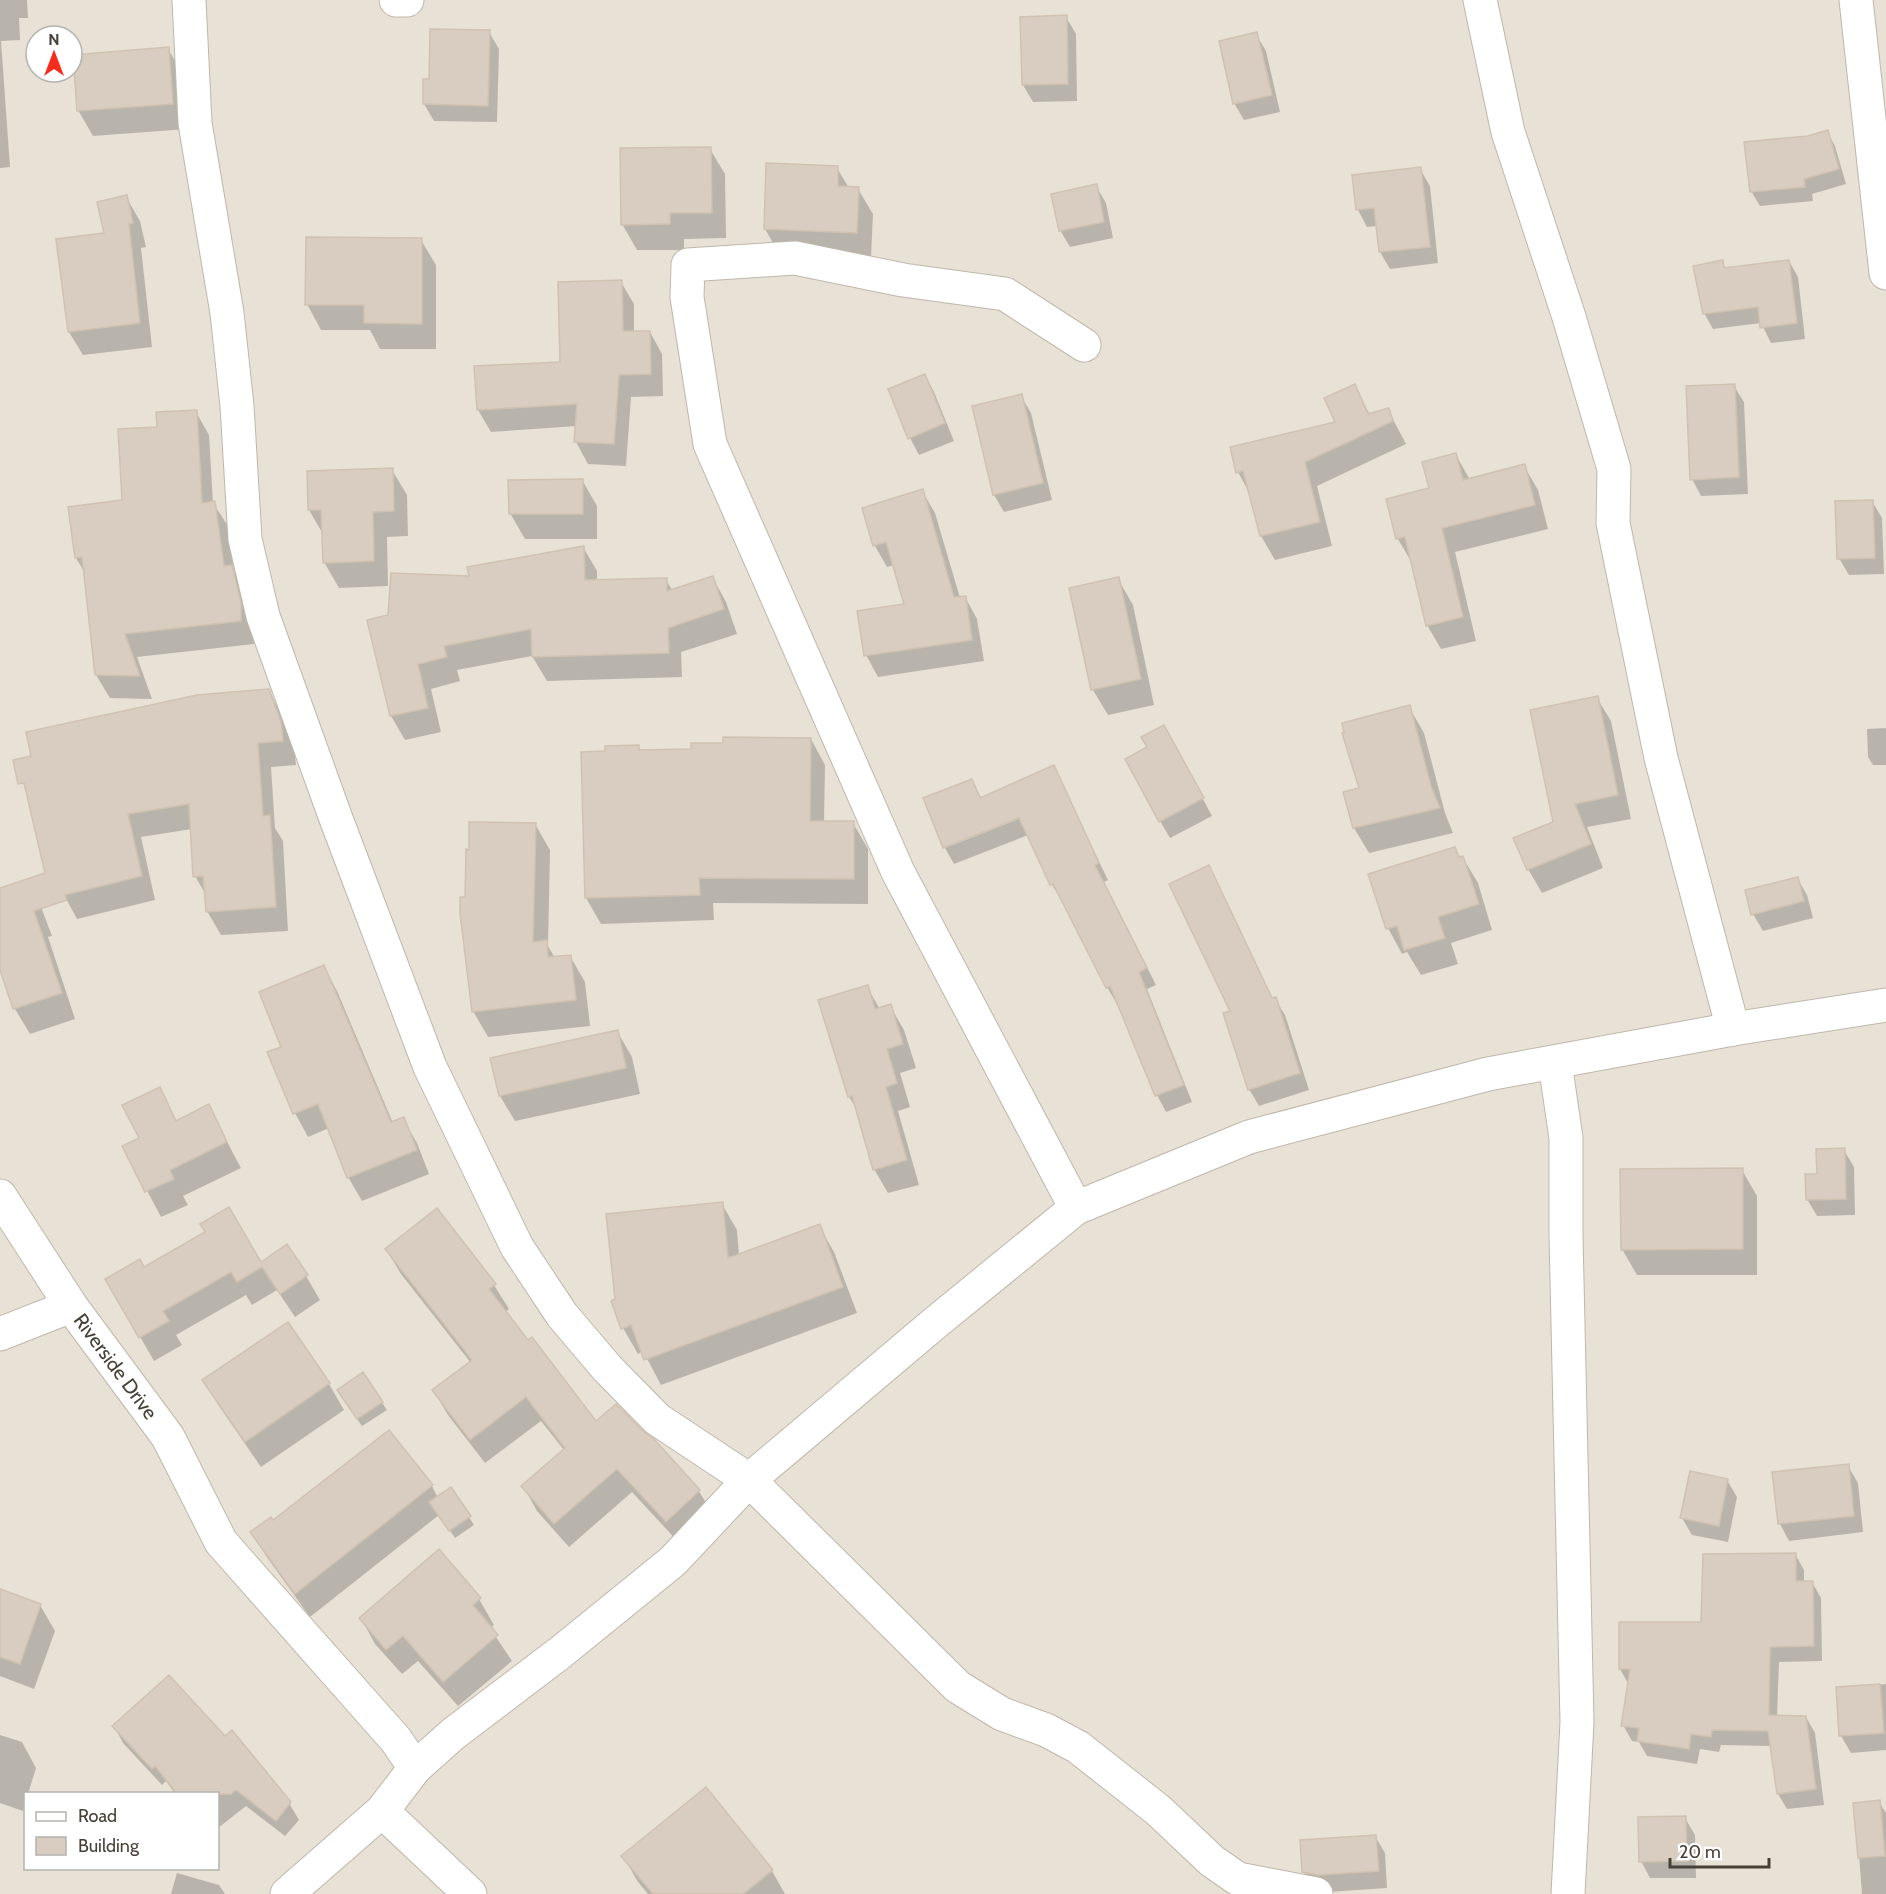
<svg xmlns="http://www.w3.org/2000/svg" width="1886" height="1894" font-family="Cabin,sans-serif">
<style>
.residential{fill:#e8e1d6;fill-rule:evenodd}
.shadow{fill:#0003}
.building{fill:#d9cdc1;stroke:#d0c2b1;stroke-width:1.5}
.lines{fill:none;stroke-linecap:round;stroke-linejoin:round}
.minor-casing{stroke:#bfb7ab;stroke-width:35}
.minor{stroke:#fff;stroke-width:33}
.labels{text-anchor:middle;dominant-baseline:central;stroke-width:4.5;stroke-linejoin:round;paint-order:stroke}
.street-label{font-size:20px;fill:#474037;stroke:#fff}
</style>
<rect width="100%" height="100%" fill="#f4f0e8"/>
<path class="residential" d="M0,0H1886V1894H0ZM36,36H72V72H36ZM26,1794H218V1868H26Z"/>
<g class="shadow">
<path d="M0,0H27L28,18H19L20,40L1,41L10,167L0,168Z"/>
<path d="M1066,17L1076,34L1077,101L1033,102L1023,85L1022,18Z"/>
<path d="M489,32L499,49L497,122L434,121L424,104L430,81Z"/>
<path d="M1256,34L1266,51L1280,112L1244,120L1234,103Z"/>
<path d="M168,49L183,74L187,129L93,136L78,110Z"/>
<path d="M1827,132L1835,146L1846,184L1812,194L1813,201L1760,206L1751,191L1809,137Z"/>
<path d="M710,149L725,174L726,238L684,239V250H637L622,224Z"/>
<path d="M837,168L849,188L858,189L873,214L871,258L780,255L765,229Z"/>
<path d="M1420,169L1430,186L1438,263L1390,269L1380,252L1377,226L1367,227L1358,210Z"/>
<path d="M1096,186L1106,203L1113,238L1070,247L1060,230Z"/>
<path d="M126,197L140,221L146,247L141,248L152,347L83,355L69,332L106,235Z"/>
<path d="M421,240L436,265V349H380L370,330H321L307,304Z"/>
<path d="M1789,261L1798,277L1805,339L1771,343L1761,323L1713,329L1704,313L1722,262L1726,269Z"/>
<path d="M621,282L634,304V333L650,332L662,354L663,396L631,397L626,466L588,464L576,442L577,426L491,432L478,410L561,363Z"/>
<path d="M925,375L934,392L954,441L919,455L910,438Z"/>
<path d="M1354,386L1370,415L1388,410L1406,444L1317,486L1332,546L1275,560L1261,536L1250,494L1238,472L1337,423Z"/>
<path d="M1734,386L1744,402L1748,494L1701,496L1692,479Z"/>
<path d="M1021,396L1031,413L1052,500L1004,512L994,495L973,407Z"/>
<path d="M196,412L209,435L213,503L228,526L234,572L245,590L253,627L254,644L137,657L152,699L110,698L96,675L85,573L76,558L69,508L124,501L158,428Z"/>
<path d="M1456,455L1470,480L1524,466L1538,490L1548,529L1455,552L1476,641L1441,649L1427,625L1412,563L1398,539L1388,500L1430,489Z"/>
<path d="M392,470L407,495L408,536L387,537L388,586L339,588L324,562L323,534L309,510Z"/>
<path d="M582,480L597,506V539H525L510,513Z"/>
<path d="M922,491L935,513L960,598L965,597L977,619L984,661L878,677L866,655L906,606L894,565L887,567L875,546L864,509Z"/>
<path d="M1872,501L1882,518L1884,574L1849,575L1839,558Z"/>
<path d="M583,547L597,571V581L666,580L673,591L713,578L726,602L737,634L681,652L682,677L547,681L532,656L457,670L460,681L431,689L441,732L405,740L391,716L369,621L390,617L470,578Z"/>
<path d="M1118,579L1133,605L1154,705L1108,715L1093,690Z"/>
<path d="M269,691L282,715L294,748L296,765L271,767L275,828L283,841L288,931L221,935L207,911L206,895L195,876L192,829L141,837L155,900L77,919L64,895L197,697Z"/>
<path d="M1597,698L1611,721L1631,819L1587,827L1603,868L1542,893L1528,869L1555,823Z"/>
<path d="M1409,707L1424,733L1445,813L1453,833L1369,853L1354,828L1345,793L1361,789Z"/>
<path d="M1886,728V765H1873L1868,757L1867,729Z"/>
<path d="M811,739L825,765L824,823H853L868,849V904L713,903L714,920L601,924L586,898L607,753L638,746L641,752L692,750L725,744Z"/>
<path d="M1173,743L1212,816L1170,838L1160,821Z"/>
<path d="M1053,767L1108,880L1104,882L1156,985L1147,989L1192,1102L1166,1112L1157,1095L1119,1003L1117,1004L1107,987L1063,901H1062L1052,885L1028,835L954,864L945,848L1026,816L1025,814L944,845L971,781L982,799Z"/>
<path d="M535,824L550,850L548,946L555,958L570,956L585,982L590,1026L488,1037L473,1011L467,898Z"/>
<path d="M1460,858H1463L1478,883L1492,930L1451,943L1458,964L1421,975L1407,952L1402,954L1388,928Z"/>
<path d="M1208,867L1273,999H1275L1285,1015L1309,1090L1259,1106L1249,1089L1232,1012Z"/>
<path d="M1797,878L1807,895L1813,918L1763,931L1753,914Z"/>
<path d="M0,890L41,907L52,936L48,937L75,1019L30,1034L15,1009L0,965Z"/>
<path d="M324,967L337,991L393,1123L403,1119L417,1143L429,1174L362,1201L348,1177L329,1128L308,1137L295,1113L283,1047Z"/>
<path d="M867,987L880,1009L890,1006L904,1030L916,1068L900,1073L910,1107L898,1111L919,1185L888,1193L874,1169L858,1111L849,1097L820,1001Z"/>
<path d="M617,1031L632,1057L640,1094L515,1121L500,1096L492,1059Z"/>
<path d="M159,1089L177,1122L208,1106L241,1168L183,1196L188,1205L161,1217L124,1147L141,1139Z"/>
<path d="M1844,1150L1854,1167L1855,1215L1817,1216L1807,1199L1819,1175Z"/>
<path d="M1742,1170L1757,1196V1275H1637L1622,1249Z"/>
<path d="M722,1204L737,1230L739,1255L819,1226L834,1252L857,1313L661,1385L643,1351L638,1354L623,1328Z"/>
<path d="M386,1249L494,1285L509,1309L505,1312L595,1423L699,1491L713,1515L681,1545L632,1492L569,1547L537,1511L523,1486L564,1450L541,1421L485,1463L448,1415L434,1391L471,1363L401,1274Z"/>
<path d="M261,1264L306,1276L320,1300L295,1317L277,1290L252,1305L246,1295L176,1335L182,1345L154,1361L107,1279Z"/>
<path d="M287,1324L329,1384L344,1410L261,1467L219,1406L204,1380Z"/>
<path d="M363,1374L387,1410L362,1426L343,1399Z"/>
<path d="M389,1432L432,1486L438,1498L451,1489L474,1525L455,1538L439,1515L310,1617L266,1556L252,1532L273,1522Z"/>
<path d="M1848,1466L1858,1483L1863,1532L1789,1541L1780,1524L1774,1474Z"/>
<path d="M1727,1480L1737,1497L1728,1542L1692,1535L1682,1518Z"/>
<path d="M1795,1554L1804,1570V1582H1812L1821,1598L1822,1661L1779,1662L1777,1717H1806L1815,1733L1824,1805L1787,1809L1778,1794L1772,1746L1721,1745L1719,1752L1700,1749L1697,1764L1647,1756L1639,1742L1632,1741L1623,1725L1629,1685L1620,1669L1703,1623Z"/>
<path d="M0,1591L40,1605L55,1631L34,1689L0,1676Z"/>
<path d="M479,1599L494,1625L490,1628L512,1661L458,1706L418,1661L402,1674L375,1644L361,1618Z"/>
<path d="M1886,1684V1750L1851,1753L1841,1736L1837,1689Z"/>
<path d="M114,1726L225,1738L289,1803L299,1820L285,1836L246,1806L218,1828V1794H175L166,1781L162,1785L123,1743Z"/>
<path d="M0,1735L22,1742L36,1768L28,1794H26L23,1811L0,1803Z"/>
<path d="M1879,1802L1886,1813V1894H1862L1855,1804Z"/>
<path d="M1685,1818L1695,1835L1696,1878H1650L1641,1861Z"/>
<path d="M1375,1836L1385,1853L1387,1888L1328,1892L1313,1889L1304,1872Z"/>
<path d="M623,1856L772,1871L785,1894H648L638,1882Z"/>
<path d="M177,1873L219,1885L225,1894H171Z"/>
</g>
<g class="building">
<path d="M1067,15L1068,84L1022,85L1020,17Z"/>
<path d="M430,29L490,30L488,106L423,104V79H429Z"/>
<path d="M1257,32L1272,95L1233,104L1219,41Z"/>
<path d="M169,47L173,104L77,111L73,55Z"/>
<path d="M1828,130L1839,169L1804,179L1805,187L1750,192L1744,142L1808,136Z"/>
<path d="M711,147L712,213H670V224L621,225L620,148Z"/>
<path d="M766,163L838,166V186L859,187L857,233L764,229Z"/>
<path d="M1421,167L1430,247L1379,252L1374,208L1356,210L1352,175Z"/>
<path d="M1097,184L1104,222L1059,231L1051,194Z"/>
<path d="M127,195L133,223L129,224L140,323L68,332L56,239L104,233L97,202Z"/>
<path d="M306,237L422,238V324L364,323V305H305Z"/>
<path d="M1723,260L1724,268L1789,260L1797,323L1760,328L1758,307L1703,314L1693,266Z"/>
<path d="M622,280L623,331H650L651,374L619,375L614,444L574,442L577,404L477,410L474,366L560,362L558,282Z"/>
<path d="M925,374L945,423L908,439L888,389Z"/>
<path d="M1355,384L1368,414L1389,408L1393,421L1305,462L1320,522L1260,536L1243,471L1236,473L1230,447L1335,422L1324,398Z"/>
<path d="M1735,384L1739,477L1690,480L1686,386Z"/>
<path d="M1022,394L1043,483L993,495L972,406Z"/>
<path d="M197,410L202,503L215,501L224,566L232,565L241,603V621L125,634L140,676L95,675L82,557L75,558L68,507L122,500L118,429L157,427L156,412Z"/>
<path d="M1456,453L1463,480L1525,464L1535,505L1442,528L1463,617L1426,626L1405,537L1396,539L1386,499L1429,488L1422,462Z"/>
<path d="M393,468L394,511L373,512L374,561L323,563L321,510H308L307,471Z"/>
<path d="M583,479V514H509L508,480Z"/>
<path d="M923,489L954,597L966,596L972,640L864,656L857,611L904,604L886,542L873,546L862,508Z"/>
<path d="M1873,500L1875,558L1837,559L1835,501Z"/>
<path d="M584,546L585,580L667,578V591L713,576L724,609L668,628L669,653L532,657L531,629L444,646L447,657L418,664L428,708L390,716L367,620L388,615L391,573L469,576L467,567Z"/>
<path d="M1119,577L1141,679L1091,690L1069,588Z"/>
<path d="M269,689L281,722L283,741L258,743L263,816L270,815L276,907L206,912L203,876L193,877L189,804L128,814L142,876L65,895L67,900L34,911L62,993L13,1009L0,970V888L45,873L24,783L18,784L13,760L31,756L26,732L197,695Z"/>
<path d="M1598,696L1618,795L1575,804L1591,844L1527,870L1513,838L1553,822L1530,710Z"/>
<path d="M1410,705L1431,786L1440,808L1353,828L1343,792L1359,788L1342,733H1344L1342,723Z"/>
<path d="M1164,725L1204,798L1159,822L1125,759L1147,747L1141,737Z"/>
<path d="M723,737L811,738L810,821H854V879L699,878L700,895L585,898L581,752L605,751V746L639,745V750L691,749V743H723Z"/>
<path d="M1054,765L1099,863L1095,865L1147,968L1139,972L1184,1085L1155,1096L1110,986L1106,988L1053,884L1050,885L1019,818L943,848L923,798L972,779L980,798Z"/>
<path d="M469,822L536,823L533,942L547,940L548,957L571,955L576,1000L472,1012L460,913V897H465L466,849L469,850Z"/>
<path d="M1455,847L1459,857L1463,856L1479,904L1438,917L1445,938L1404,950L1397,926L1386,929L1368,874Z"/>
<path d="M1209,865L1272,998L1276,997L1300,1073L1248,1090L1223,1013L1230,1011L1169,884Z"/>
<path d="M1798,877L1804,901L1751,915L1745,890Z"/>
<path d="M324,965L391,1122L404,1117L417,1150L347,1178L318,1104L293,1114L267,1052L281,1047L259,992Z"/>
<path d="M868,985L875,1009L891,1004L903,1044L887,1049L897,1083L886,1087L907,1160L873,1170L852,1096L848,1097L818,1000Z"/>
<path d="M618,1030L626,1068L499,1096L490,1058Z"/>
<path d="M160,1087L176,1121L209,1104L227,1142L170,1170L174,1179L145,1192L122,1146L139,1138L122,1105Z"/>
<path d="M1845,1148L1846,1199L1806,1200L1805,1174H1817L1816,1149Z"/>
<path d="M1743,1168V1249L1621,1250L1620,1169Z"/>
<path d="M723,1202L728,1258L820,1224L843,1287L644,1360L631,1325L621,1329L611,1301L615,1299L606,1214Z"/>
<path d="M229,1207L261,1262L287,1244L308,1275L280,1294L262,1267L237,1282L231,1272L163,1311L169,1321L139,1338L105,1279L140,1259L144,1267L205,1232L200,1224Z"/>
<path d="M437,1208L496,1284L489,1289L528,1340L532,1337L596,1421L616,1404L644,1432L654,1439L700,1490L666,1522L617,1469L554,1524L521,1486L565,1448L526,1397L470,1440L432,1390L472,1360L385,1249Z"/>
<path d="M288,1322L330,1383L245,1442L202,1380Z"/>
<path d="M363,1372L383,1402L357,1419L337,1390Z"/>
<path d="M389,1430L433,1485L295,1594L250,1532L271,1517L273,1520Z"/>
<path d="M1849,1464L1854,1516L1778,1524L1772,1472Z"/>
<path d="M1690,1471L1728,1479L1719,1526L1680,1518Z"/>
<path d="M451,1487L471,1516L449,1531L429,1502Z"/>
<path d="M439,1549L481,1598L473,1605L498,1635L443,1682L403,1636L386,1650L359,1618Z"/>
<path d="M1796,1553V1581H1813L1814,1646L1770,1647L1769,1715L1806,1716L1816,1789L1777,1794L1768,1731L1712,1730L1711,1737L1691,1734L1689,1749L1637,1741L1639,1728L1621,1726L1630,1669H1619V1622H1701L1703,1554Z"/>
<path d="M0,1589L41,1604L20,1664L0,1657Z"/>
<path d="M169,1675L225,1736L232,1730L291,1802L276,1821L236,1790L231,1794H177L155,1766L152,1769L112,1726Z"/>
<path d="M1880,1684L1884,1733L1839,1736L1836,1687Z"/>
<path d="M706,1787L773,1870L743,1894H653L621,1856Z"/>
<path d="M1880,1800L1885,1856L1858,1858L1853,1803Z"/>
<path d="M1686,1816L1687,1861L1639,1862L1638,1817Z"/>
<path d="M1376,1835L1379,1871L1318,1875L1302,1872L1300,1840Z"/>
</g>
<g class="lines">
<defs>
<g id="minor">
<path d="M189,0L195,123L227,313L237,406L245,539L263,616L335,816L430,1067L517,1247L562,1315L607,1368L657,1419L749,1480L958,1687L1002,1714L1046,1730L1078,1747L1158,1810L1212,1861L1238,1879L1316,1894"/>
<path d="M396,0H407"/>
<path d="M1480,0L1508,132L1569,317L1614,469L1613,523L1661,758L1733,1029"/>
<path d="M1856,0L1886,273"/>
<path d="M1555,1063L1566,1138V1236L1577,1722L1568,1894"/>
<path id="s1" d="M0,1196L71,1306L168,1437L221,1542L396,1740L415,1768L453,1734L561,1652L673,1561L749,1480L935,1323L1076,1208L1249,1137L1488,1074L1733,1029L1886,1005"/>
<path d="M1076,1208L898,872L710,444L687,297L688,265L795,258L903,280L1005,294L1084,345"/>
<path d="M0,1334L71,1306"/>
<path d="M382,1811L470,1894"/>
<path d="M287,1894L382,1811L415,1768"/>
</g>
</defs>
<use href="#minor" class="minor-casing"/>
<use href="#minor" class="minor"/>
</g>
<g class="labels">
<g class="street-label">
<text stroke="none"><textPath href="#s1" startOffset="206">Riverside Drive</textPath></text>
</g>
</g>
<rect x="24" y="1792" width="195" height="78" fill="#ffffff" stroke="#b5b3af" stroke-width="1.5"/>
<rect x="36" y="1812" width="30" height="9" fill="#ffffff" stroke="#b5b3af" stroke-width="1.5"/>
<text x="78" y="1822" font-size="18" fill="#474037">Road</text>
<rect x="36" y="1837" width="30" height="18" fill="#d9cdc1" stroke="#b5b3af" stroke-width="1.5"/>
<text x="78" y="1852" font-size="18" fill="#474037">Building</text>
<g transform="translate(54 54)"><circle r="28" fill="#ffffff" stroke="#b5b3af" stroke-width="1.5"/>
<path d="M0-4.5L10 22L0 15L-10 22Z" fill="#f82c1b"/>
<text y="-9" font-size="16" font-weight="bold" text-anchor="middle" fill="#474037">N</text>
</g>
<path d="M1670 1858v9h99v-9" fill="none" stroke="#474037" stroke-width="3"/>
<text x="1679" y="1858" font-size="18" fill="#474037" stroke="#ffffff" stroke-width="4.5" paint-order="stroke">20 m</text>
</svg>
